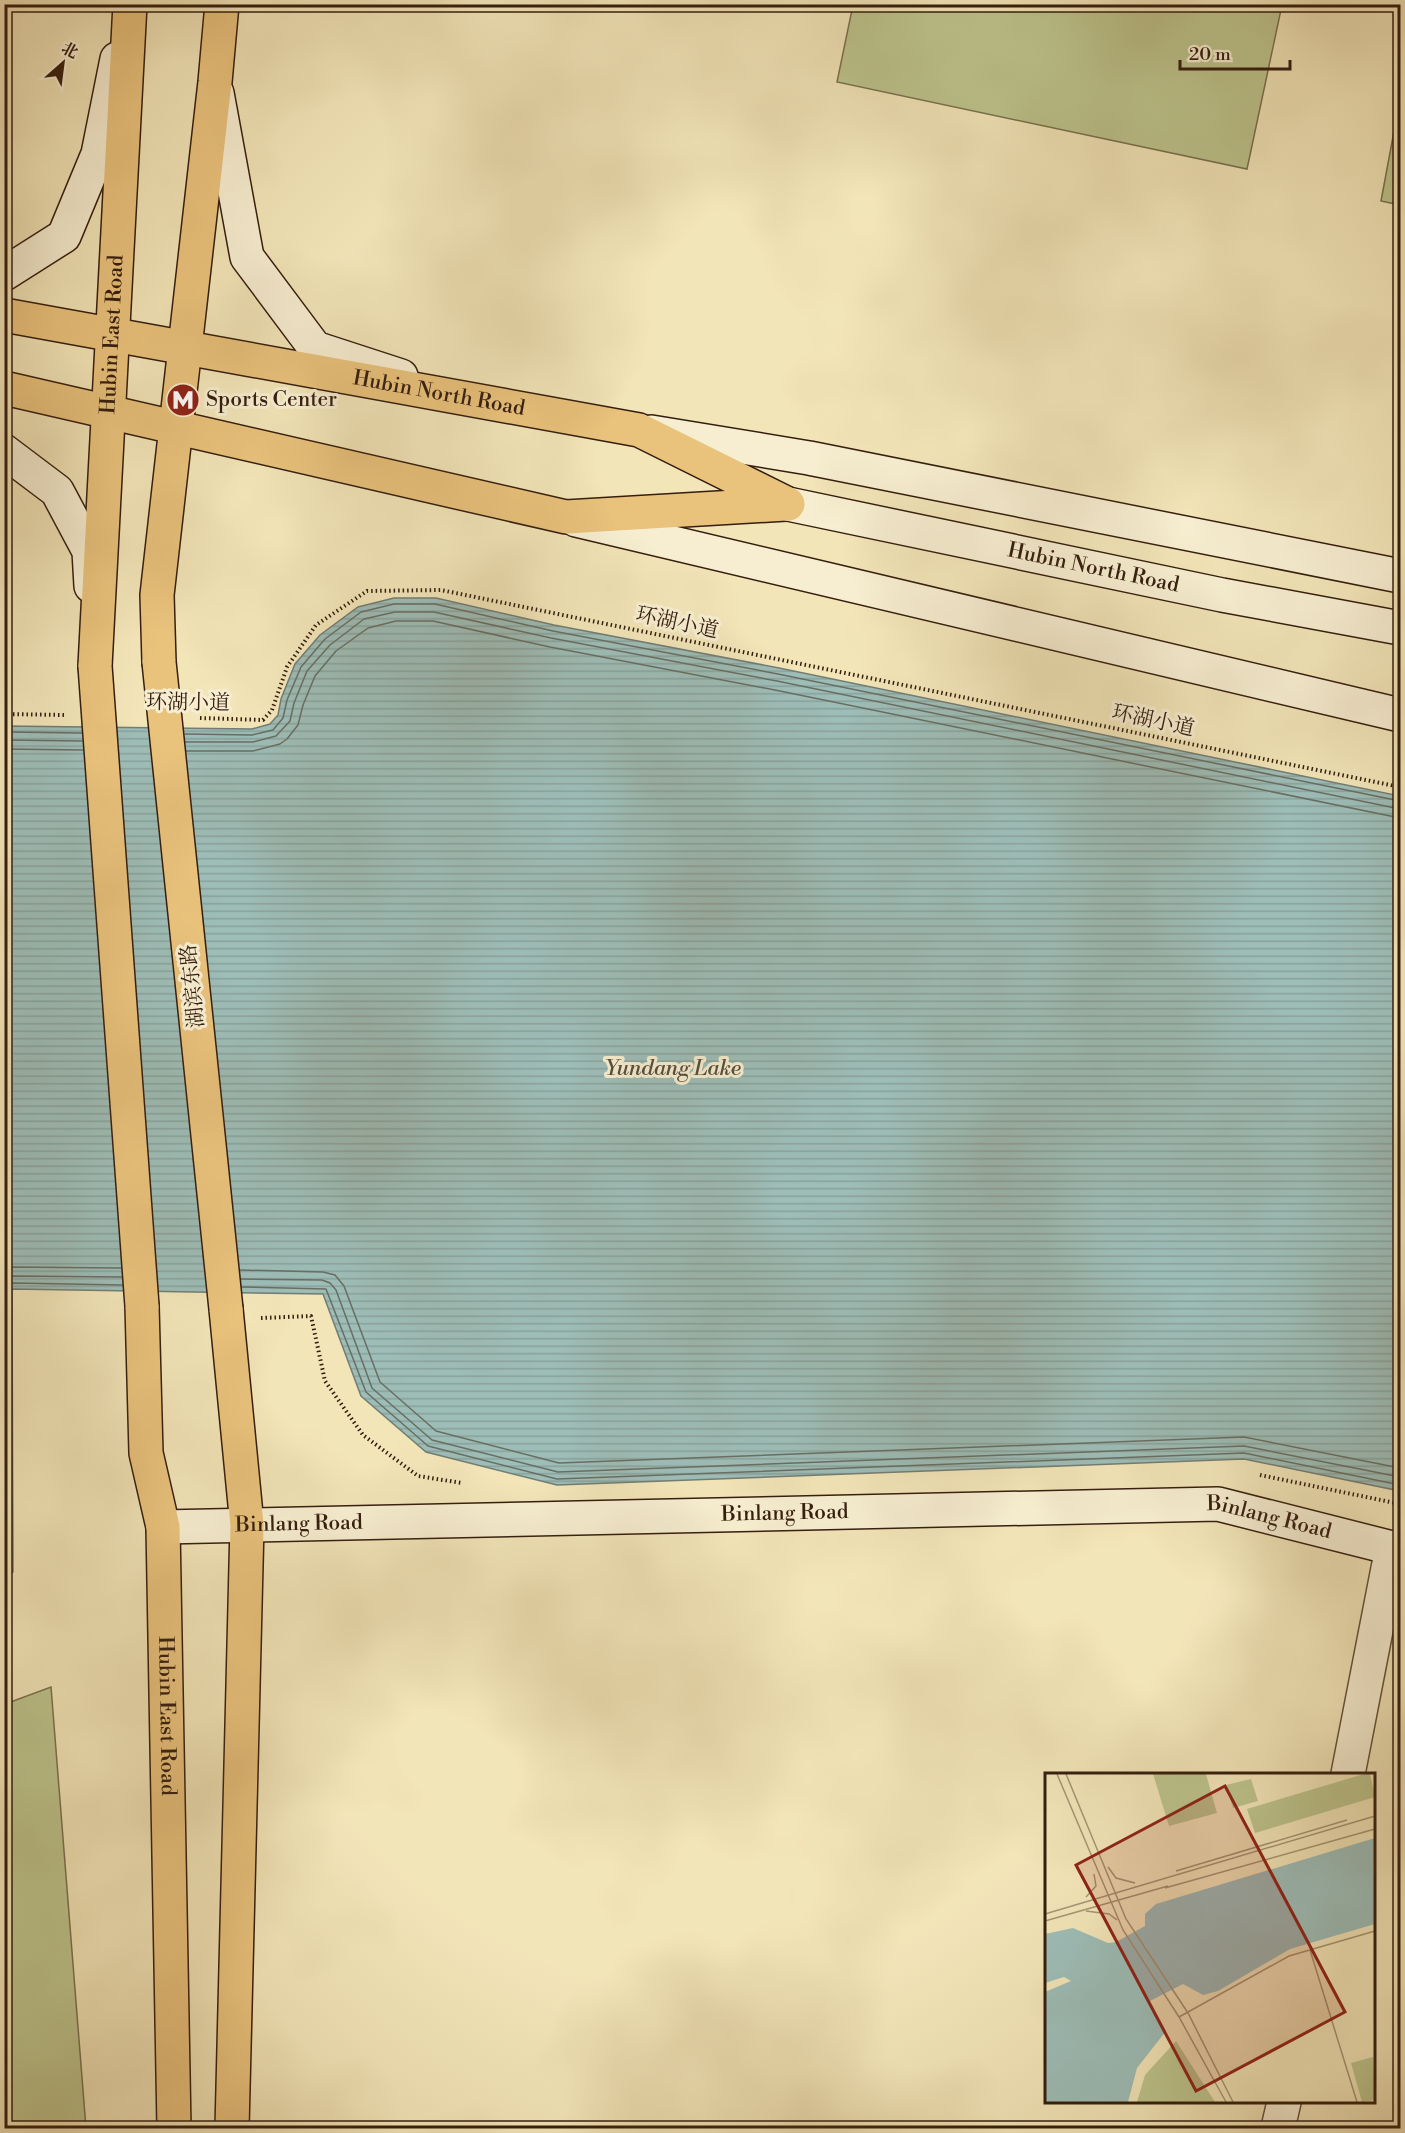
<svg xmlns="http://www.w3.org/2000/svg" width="1405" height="2133" font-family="'Libre Bodoni','Noto Serif SC',serif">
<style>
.park{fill:#bdc48d;stroke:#79714e;stroke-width:1.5}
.water{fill:url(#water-rules);stroke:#737d74;stroke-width:1.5}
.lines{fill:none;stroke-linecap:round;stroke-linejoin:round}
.shore{stroke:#696e63;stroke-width:1.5}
.street-casing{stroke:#645039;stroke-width:36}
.secondary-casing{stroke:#351e0f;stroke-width:36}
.primary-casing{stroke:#351e0f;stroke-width:36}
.path{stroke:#351e0f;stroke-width:4;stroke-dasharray:1.5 3;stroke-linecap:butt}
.street{stroke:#f7eed1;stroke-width:33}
.secondary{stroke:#f7eed1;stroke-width:33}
.primary{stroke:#e9c27c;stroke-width:33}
.primary-bridge-casing{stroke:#351e0f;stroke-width:36;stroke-linecap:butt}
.primary-bridge{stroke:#e9c27c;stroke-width:33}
.labels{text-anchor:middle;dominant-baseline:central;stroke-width:6;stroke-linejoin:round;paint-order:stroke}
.street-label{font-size:21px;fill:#351e0f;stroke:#f7eed1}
.poi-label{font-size:21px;fill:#351e0f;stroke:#f7eed1;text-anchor:start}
.water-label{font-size:22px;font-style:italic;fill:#544e41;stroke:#f7eed1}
.inset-road{fill:none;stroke:#a69574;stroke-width:1.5}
.view{fill:#8f2418;fill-opacity:0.15;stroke:#8f2418;stroke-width:3}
.inset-edge{fill:none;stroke:#351e0f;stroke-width:3}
</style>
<defs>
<pattern id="water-rules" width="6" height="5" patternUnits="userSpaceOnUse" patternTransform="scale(1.5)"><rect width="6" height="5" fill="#9dbdb7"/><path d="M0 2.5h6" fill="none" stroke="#88a29c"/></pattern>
</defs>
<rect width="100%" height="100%" fill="#f2e5b8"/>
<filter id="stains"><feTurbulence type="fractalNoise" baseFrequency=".00333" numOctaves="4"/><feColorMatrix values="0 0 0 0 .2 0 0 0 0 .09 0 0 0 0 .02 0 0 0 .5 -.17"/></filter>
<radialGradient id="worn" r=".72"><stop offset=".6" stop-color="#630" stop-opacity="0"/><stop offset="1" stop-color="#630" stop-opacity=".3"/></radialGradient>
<g class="park">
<path d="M853,5V4L1282,5L1247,169L837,82Z"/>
<path d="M1400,99V205L1381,201Z"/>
<path d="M51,1687L86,2128H5V1704Z"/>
</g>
<path class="water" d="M394,598H436L554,625L779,668L1400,796V1491L1244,1459L557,1485L426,1452L361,1396L323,1294L12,1289L13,1572L5,1576V726L252,729L270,724L278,715L281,699L295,664L320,635L358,607Z"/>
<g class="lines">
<g class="shore">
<path d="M4,732L82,733"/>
<path d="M185,734L252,735L273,730L283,718L287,700L301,667L325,639L361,612L394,604H435L553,631L778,674L1400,801"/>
<path d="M4,740L82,741"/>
<path d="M185,742H253L276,736L290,721L294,703L307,671L330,645L364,619L395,612H434L551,638L777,681L1400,809"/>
<path d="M4,749L83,750"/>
<path d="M186,751H253L280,744L287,739L298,725L303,705L315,676L336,651L368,628L396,621H433L550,647L775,690L1400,818"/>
<path d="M4,1268L13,1267L121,1268"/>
<path d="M240,1270L323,1272L335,1275L344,1286L380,1382L436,1431L559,1463L1244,1437L1400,1468"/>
<path d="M4,1278L13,1276L122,1277"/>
<path d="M241,1279L322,1280L330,1283L336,1290L372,1388L432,1440L558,1472L1244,1446L1400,1477"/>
<path d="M242,1287L326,1289L366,1392L428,1446L557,1479L1244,1453L1400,1485"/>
<path d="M4,1569L7,1566L6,1288L13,1283L122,1285"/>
</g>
<defs>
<g id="street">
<path d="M1348,1774L1392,1548"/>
<path d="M1278,2128L1284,2102"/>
</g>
<g id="secondary">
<path d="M217,93L247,257L315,348L401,376"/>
<path d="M4,274L64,236L98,154L117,59"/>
<path d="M651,432L809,458L1400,576"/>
<path d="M4,451L57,491L89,551L91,586"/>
<path id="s1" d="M788,504L1222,595L1400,628"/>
<path d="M576,520L1400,715"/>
<path id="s2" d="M163,1527L1218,1504L1400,1550"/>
</g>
<g id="primary">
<path id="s3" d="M4,315L639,430L788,504"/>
<path d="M4,388L566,517L786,504"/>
<path d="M159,662L157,595L215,82L222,4"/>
<path id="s4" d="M95,666L130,4"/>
<path id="s5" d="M142,1306L146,1453L163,1527L174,2128"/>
<path d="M226,1309L247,1525L232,2128"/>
</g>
</defs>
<use href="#street" class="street-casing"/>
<use href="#secondary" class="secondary-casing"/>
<use href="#primary" class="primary-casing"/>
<g class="path">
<path d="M4,714L64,715"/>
<path d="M200,718L263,720L272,710L287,667L316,625L367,591L441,590L1400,787"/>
<path d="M261,1318L311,1316L325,1381L363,1435L418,1476L462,1483"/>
<path d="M1260,1475L1400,1504"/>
</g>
<use href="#street" class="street"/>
<use href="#secondary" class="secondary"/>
<use href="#primary" class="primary"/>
<defs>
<g id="primary-bridge">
<path d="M159,662L226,1309"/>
<path d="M95,666L142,1306"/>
</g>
</defs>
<use href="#primary-bridge" class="primary-bridge-casing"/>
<use href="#primary-bridge" class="primary-bridge"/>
</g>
<defs>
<symbol id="metro-disc" viewBox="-11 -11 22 22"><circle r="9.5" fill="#8f2418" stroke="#f7eed1"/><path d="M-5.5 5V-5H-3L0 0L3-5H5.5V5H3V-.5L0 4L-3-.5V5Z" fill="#fff"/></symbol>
</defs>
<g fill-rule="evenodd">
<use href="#metro-disc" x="164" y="381" width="38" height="38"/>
</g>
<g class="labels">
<g class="street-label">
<text stroke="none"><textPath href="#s4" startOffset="332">Hubin East Road</textPath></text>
<text stroke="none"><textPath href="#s3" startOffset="442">Hubin North Road</textPath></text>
<text stroke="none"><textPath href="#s1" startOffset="312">Hubin North Road</textPath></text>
<text transform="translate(677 623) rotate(12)">环湖小道</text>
<text transform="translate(188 703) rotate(1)">环湖小道</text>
<text transform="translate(1153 721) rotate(12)">环湖小道</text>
<text transform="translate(193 986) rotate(-96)">湖滨东路</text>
<text stroke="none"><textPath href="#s2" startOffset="622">Binlang Road</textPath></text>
<text stroke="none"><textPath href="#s2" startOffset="1108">Binlang Road</textPath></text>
<text stroke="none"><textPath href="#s2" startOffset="136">Binlang Road</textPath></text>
<text stroke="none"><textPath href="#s5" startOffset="412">Hubin East Road</textPath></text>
</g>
<g class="poi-label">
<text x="206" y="400">Sports Center</text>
</g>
<g class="water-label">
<text x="673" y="1068">Yundang Lake</text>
</g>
</g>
<g transform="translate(1045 1773)">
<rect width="330" height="330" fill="#f2e5b8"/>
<path d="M108,1H161L172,40L124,53ZM319,1H325L330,24L210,60L202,36ZM206,6L213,28L188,35L181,12ZM131,268L170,329H92L100,302ZM328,284L330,327L317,329L306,290Z" fill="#bdc48d"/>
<path d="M330,65V151L245,176L173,218L158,222L138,211L105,228L121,258L92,295L83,329H0V219L26,208L19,204L0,210V161L28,155L63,170L71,169L100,153V141L111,131Z" fill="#9dbdb7"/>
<path class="inset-road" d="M12,1L78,157L134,244L181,329M21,1L81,146L143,240L188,329M63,94L71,105L90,110M131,98L302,47M120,115L330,56M41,124L51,113L49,101M41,138L64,141L72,147M0,141L330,43M0,148L123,113M265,177L312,329M134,244L244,183L330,158"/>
<path class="view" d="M180,13L300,239L151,318L31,92Z"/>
<rect width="330" height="330" class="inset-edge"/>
</g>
<rect width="1405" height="2133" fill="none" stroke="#f2e5b8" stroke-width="24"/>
<rect x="6" y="6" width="1393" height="2121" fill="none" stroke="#351e0f" stroke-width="3"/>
<rect x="12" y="12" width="1381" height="2109" fill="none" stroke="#351e0f" stroke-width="1.5"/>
<g transform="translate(63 63) rotate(28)" stroke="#f7eed1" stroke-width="4.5" paint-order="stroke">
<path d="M0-4.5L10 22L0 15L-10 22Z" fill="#351e0f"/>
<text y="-9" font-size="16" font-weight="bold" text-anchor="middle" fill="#351e0f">北</text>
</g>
<path d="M1180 60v9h110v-9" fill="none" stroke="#351e0f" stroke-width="3"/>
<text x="1189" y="60" font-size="18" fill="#351e0f" stroke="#f7eed1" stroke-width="4.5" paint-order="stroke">20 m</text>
<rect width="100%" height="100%" filter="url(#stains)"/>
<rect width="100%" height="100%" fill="url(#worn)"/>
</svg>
